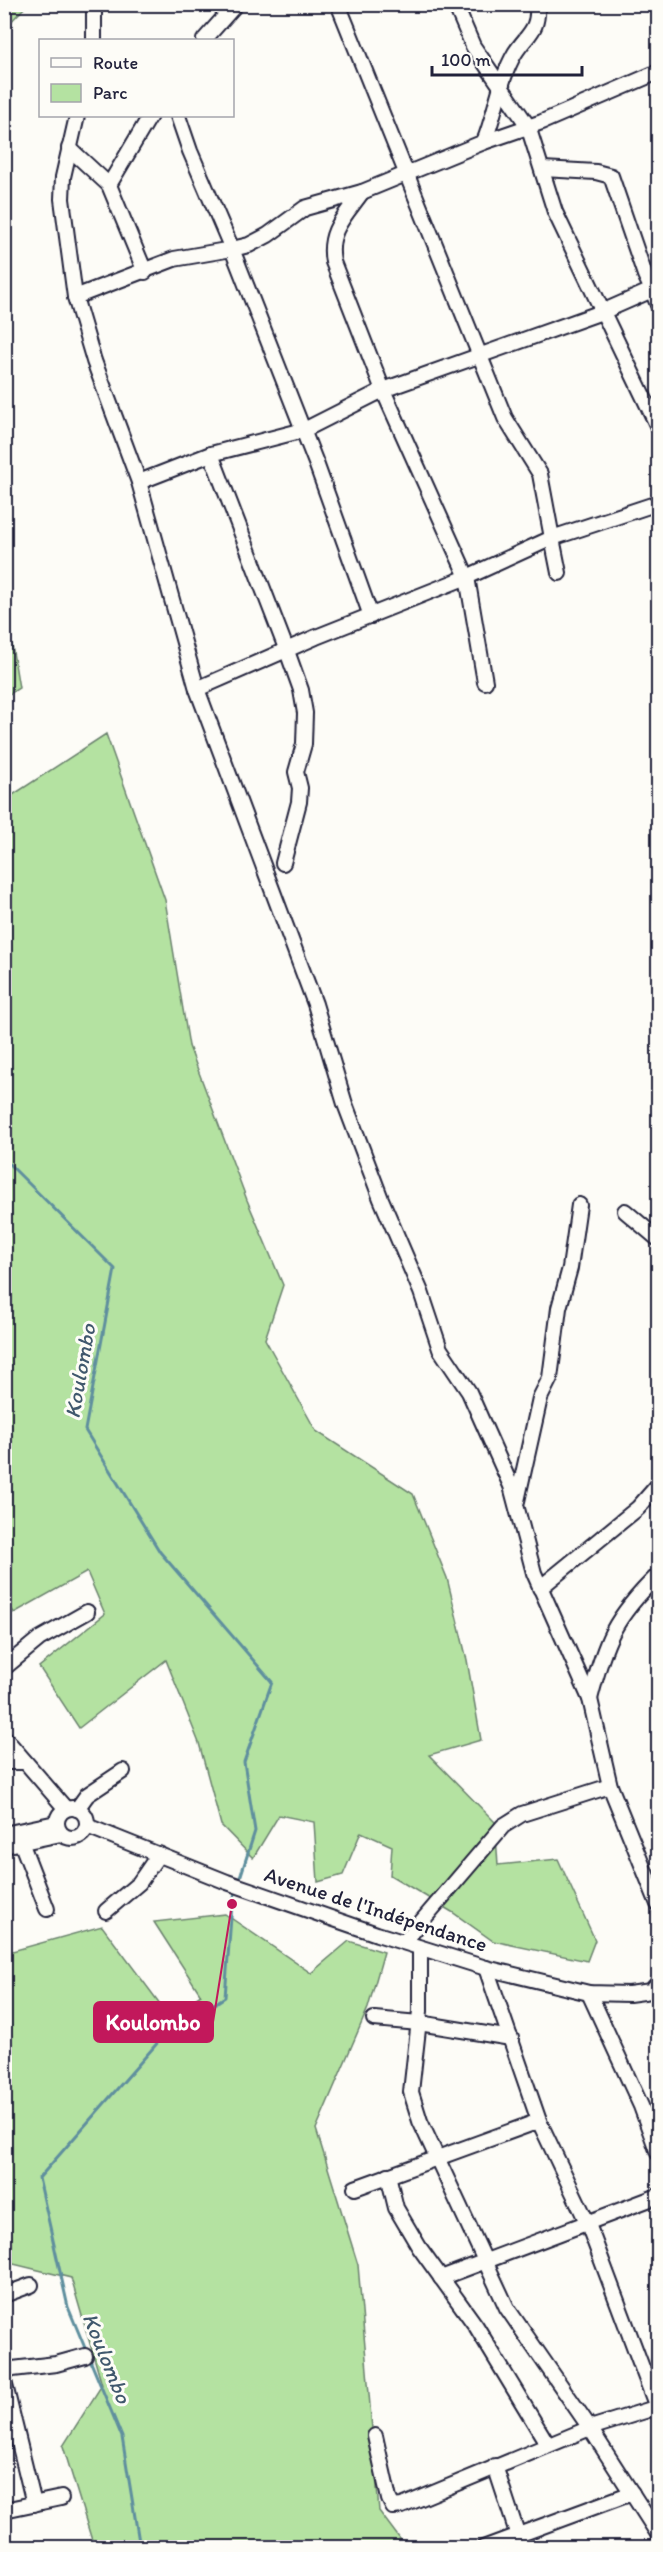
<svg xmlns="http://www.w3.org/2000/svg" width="663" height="2552" font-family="Itim,sans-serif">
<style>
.green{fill:#b4e2a1;stroke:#6b826e;stroke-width:1.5}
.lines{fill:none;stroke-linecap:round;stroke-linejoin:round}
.stream{stroke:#5f8f9e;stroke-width:3}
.minor-casing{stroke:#22223b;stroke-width:18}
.minor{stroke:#fdfcf7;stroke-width:14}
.labels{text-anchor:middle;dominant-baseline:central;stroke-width:6;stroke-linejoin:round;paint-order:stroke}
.street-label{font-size:21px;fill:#22223b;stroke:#fdfcf7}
.water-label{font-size:22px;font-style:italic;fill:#40586d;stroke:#fdfcf7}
.leader{fill:none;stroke:#c2185b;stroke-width:2}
.callout-dot{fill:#c2185b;stroke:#fdfcf7;stroke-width:2}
.callout{fill:#c2185b;stroke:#c2185b;stroke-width:2}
.callout-label{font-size:22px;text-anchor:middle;font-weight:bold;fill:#fff}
</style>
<rect width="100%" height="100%" fill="#fdfcf7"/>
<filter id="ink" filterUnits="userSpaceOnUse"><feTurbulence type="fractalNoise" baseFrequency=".0167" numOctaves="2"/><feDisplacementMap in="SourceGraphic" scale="12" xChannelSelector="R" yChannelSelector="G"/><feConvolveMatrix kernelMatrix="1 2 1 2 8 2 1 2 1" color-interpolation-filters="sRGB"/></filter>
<g filter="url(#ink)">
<g class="green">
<path d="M5,4L27,5L5,28L4,5Z"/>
<path d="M4,598L19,688L5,697H4Z"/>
<path d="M106,734L165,900L189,1046L247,1200L283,1285L265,1339L316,1431L413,1494L447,1578L467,1660L481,1740L429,1755L495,1822L498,1865L558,1859L595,1940L587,1961L493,1941L452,1912L390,1875L392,1846L361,1832L343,1875L318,1882L314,1822L279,1815L253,1858L221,1825L199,1743L166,1660L79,1728L39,1667L105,1614L87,1572L14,1613L5,1598V800Z"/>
<path d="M225,1914L311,1973L349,1941L384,1952L368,2008L316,2129L358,2265L379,2511L406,2547H94L63,2446L102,2385L71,2278L5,2262V1953L102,1926L169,2016L201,1995L154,1922Z"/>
</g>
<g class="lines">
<g class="stream">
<path d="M4,1159L115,1269L85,1430L160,1552L272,1682L244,1762L255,1831L239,1881"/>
<path d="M140,2548L122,2437L68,2307L39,2178L160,2040L225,1997L232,1904L236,1890"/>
</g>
<defs>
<g id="minor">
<path d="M338,4L505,418L540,474L552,538L658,503"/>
<path d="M455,4L473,46L528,126L555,212L658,427"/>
<path d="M94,40V4"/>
<path d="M204,40L236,4"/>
<path d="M77,116L63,177L62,199L75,297L94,361L139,482L197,689L315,1004L345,1104L381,1199L421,1292L440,1349L469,1392L511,1486L534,1573L590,1699L610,1786L658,1904"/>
<path d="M484,142C496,113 499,80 515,53C528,33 539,31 537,4"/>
<path d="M69,148L109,185L145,272"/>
<path d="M543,169L596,172L611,176L645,275L652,290L658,289"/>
<path d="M109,185L150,116"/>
<path d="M362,192C345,216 327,231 333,262L383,390L467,577L485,682"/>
<path d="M75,297L174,259L232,249L190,151L178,116"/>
<path d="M211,454L287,651L301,690L305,713L304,744L296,772L300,788L299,802L283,863"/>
<path d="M139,482L211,454L304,430L383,390L602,312L652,290L658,305"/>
<path d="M371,616L316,463L232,249L249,245L268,235L305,208L362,192L484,142L542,122L658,72"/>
<path d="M197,689L316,637L467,577L552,538L559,573"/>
<path d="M625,1211L658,1239"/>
<path d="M517,1501L540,1398L550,1378L559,1308L570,1268L579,1205"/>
<path d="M540,1588L638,1508L658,1485"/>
<path d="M4,1668L39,1639L87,1612"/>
<path d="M590,1699C605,1640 614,1618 658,1575"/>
<path d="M4,1737L66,1809"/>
<path d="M4,1762H25"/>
<circle cx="72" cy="1823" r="15"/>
<path d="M77,1809L87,1795L123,1771"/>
<path d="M87,1826L227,1882L377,1934L486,1968L589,1993L629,1994L651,1991L658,1983"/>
<path d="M4,1834L56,1823"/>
<path d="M21,1842L47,1909"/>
<path d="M4,1846L61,1834"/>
<path d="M106,1911L139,1883L159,1854"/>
<path d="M404,1942L503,1826L522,1814L610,1786"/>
<path d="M420,1948V2011L411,2092L420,2121L507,2308L590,2428L658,2534"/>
<path d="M486,1968L539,2121L588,2224L658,2410"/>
<path d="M589,1993L641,2106L658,2153"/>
<path d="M374,2019L419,2023L511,2038"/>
<path d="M388,2175L396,2208L419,2247L476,2326L548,2445"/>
<path d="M355,2188L539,2121"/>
<path d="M441,2278L658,2196"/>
<path d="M4,2295L31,2285"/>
<path d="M4,2370L56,2364L85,2356"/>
<path d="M4,2381L34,2504"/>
<path d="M375,2436L389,2499L393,2507L402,2506L590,2428L658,2407"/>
<path d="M495,2466L522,2548"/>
<path d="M4,2510L61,2498"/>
<path d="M483,2548L632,2493"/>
</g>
</defs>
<use href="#minor" class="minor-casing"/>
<use href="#minor" class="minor"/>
</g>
</g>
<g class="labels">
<g class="street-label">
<text transform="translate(376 1909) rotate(18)">Avenue de l'Indépendance</text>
</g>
<g class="water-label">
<text transform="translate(80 1371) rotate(-80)">Koulombo</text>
<text transform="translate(107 2358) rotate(68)">Koulombo</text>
</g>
</g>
<path class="leader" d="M232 1904L213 2022"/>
<circle class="callout-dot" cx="232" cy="1904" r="6"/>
<rect class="callout" x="94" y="2002" width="119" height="40" rx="6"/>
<g class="callout-label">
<text x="153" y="2030">Koulombo</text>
</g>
<rect width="663" height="2552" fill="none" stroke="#fdfcf7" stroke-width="24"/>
<rect x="12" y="12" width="639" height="2528" fill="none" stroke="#22223b" stroke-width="2" filter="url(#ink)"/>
<rect x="39" y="39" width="195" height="78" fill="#fdfcf7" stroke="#a5a5ac" stroke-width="1.5"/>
<rect x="51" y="58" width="30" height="9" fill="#fdfcf7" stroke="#a5a5ac" stroke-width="1.5"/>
<text x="93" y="69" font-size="18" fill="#22223b">Route</text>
<rect x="51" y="84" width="30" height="18" fill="#b4e2a1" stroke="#a5a5ac" stroke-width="1.5"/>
<text x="93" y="99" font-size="18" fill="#22223b">Parc</text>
<path d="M432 66v9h150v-9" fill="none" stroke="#22223b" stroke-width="3"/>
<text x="441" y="66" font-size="18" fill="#22223b" stroke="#fdfcf7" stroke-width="4.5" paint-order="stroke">100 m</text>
</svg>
